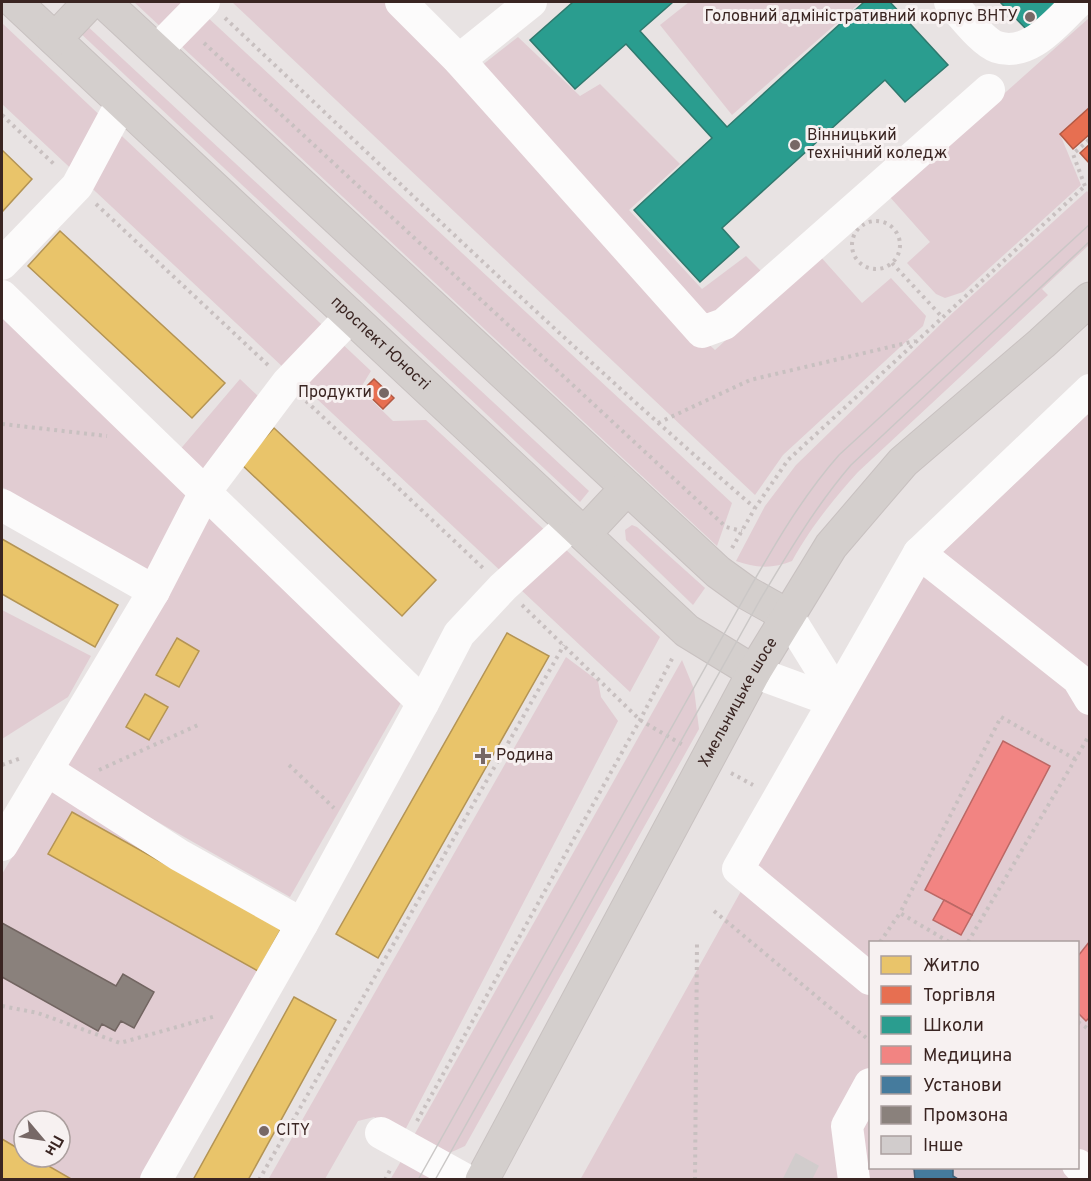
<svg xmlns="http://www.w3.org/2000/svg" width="1091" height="1181" font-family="Overpass,sans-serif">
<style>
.green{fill:#e1ccd2;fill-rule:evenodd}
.homes{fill:#e9c46a;stroke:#b49454;stroke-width:1.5}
.shops{fill:#e76f51;stroke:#b35943;stroke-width:1.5}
.schools{fill:#2a9d8f;stroke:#2f796e;stroke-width:1.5}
.health{fill:#f28482;stroke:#bb6865;stroke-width:1.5}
.public{fill:#457b9d;stroke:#426178;stroke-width:1.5}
.industry{fill:#8a817c;stroke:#726561;stroke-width:1.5}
.building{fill:#d1cccc;stroke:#d1cccc;stroke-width:1.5}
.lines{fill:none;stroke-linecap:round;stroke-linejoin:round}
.major-casing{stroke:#c8c1c0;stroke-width:35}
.path{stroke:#c8c0c0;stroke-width:4;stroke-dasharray:3 4.5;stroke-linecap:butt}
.minor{stroke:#fcfbfb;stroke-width:32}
.major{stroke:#d4cfcd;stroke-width:33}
.tram{stroke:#cac7c6;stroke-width:1.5}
.poi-dot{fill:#776866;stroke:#f7f1f1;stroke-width:2}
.labels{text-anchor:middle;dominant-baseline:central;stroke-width:6;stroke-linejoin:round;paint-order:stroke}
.poi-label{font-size:16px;fill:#3a2522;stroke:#f7f1f1;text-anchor:start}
.street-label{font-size:16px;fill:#3a2522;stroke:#f7f1f1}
</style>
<rect width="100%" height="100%" fill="#e8e3e3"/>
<g class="green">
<path d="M134,2H191L732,503L717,546Z"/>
<path d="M232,2H397L463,80L518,37L580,96L600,84L680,164L629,210L702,289L746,256L765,275L703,339L715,350L819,255L862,303L891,278L926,316L923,326L783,455L755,495Z"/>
<path d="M689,2H861L732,115L660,25Z"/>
<path d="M1089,18V107L1060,134L1081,185L963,292L945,298L936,294L907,263L930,242L889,196Z"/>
<path d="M2,23L371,371L360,389L393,421L426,420L660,637L630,692L2,104Z"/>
<path d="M84,23L589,491L580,502L77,30Z"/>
<path d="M1087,191L1089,194V245L1042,289L1048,295L858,472C832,501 811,527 792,561C773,569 755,568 736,561L765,506L796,465L945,320Z"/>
<path d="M2,307L166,466L240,379L261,399L152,575L2,487Z"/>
<path d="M1089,413V1179L580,1180L745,884L931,563ZM870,942H1078V1168H870Z"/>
<path d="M208,509L403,699L290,897L63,768Z"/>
<path d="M632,525L637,527L705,588L693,605L626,540L625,530Z"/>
<path d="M2,610L91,656L68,697L2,739Z"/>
<path d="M566,657L598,681L601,697L618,721L403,1134L374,1117L358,1121L325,1179L268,1180Z"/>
<path d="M682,660L694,689L699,729L465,1146L445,1155L413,1137Z"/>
<path d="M52,791L292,927L147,1179H2V874ZM24,1121H60V1157H24Z"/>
<path d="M404,1156L436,1180H390Z"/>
</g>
<g class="homes">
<path d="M2,150L32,179L2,212Z"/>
<path d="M60,231L225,383L192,418L28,266Z"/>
<path d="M274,428L436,580L402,616L241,464Z"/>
<path d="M2,539L118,605L95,647L2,594Z"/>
<path d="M507,633L549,656L378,958L336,934Z"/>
<path d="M177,638L199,651L179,687L156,675Z"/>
<path d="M145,694L168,707L149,740L126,727Z"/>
<path d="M72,812L281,929L258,971L48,854Z"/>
<path d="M294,997L336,1020L248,1180H193Z"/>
<path d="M2,1139L24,1152V1157H33L73,1180H2Z"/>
</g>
<g class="shops">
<path d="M1090,107V134L1073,149L1060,134Z"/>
<path d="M1090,144V164L1080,153Z"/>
<path d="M374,379L394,398L383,409L363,390Z"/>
</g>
<g class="schools">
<path d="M573,2H673L640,31L727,127L864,2H890L948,65L905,102L885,80L722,228L739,247L700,282L634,210L712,138L626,44L575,89L530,40Z"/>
<path d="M1000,2H1063L1029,32Z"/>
</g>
<g class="health">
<path d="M1003,741L1050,766L972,915L925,890Z"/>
<path d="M944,900L972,915L961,935L933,920Z"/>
<path d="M1090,941V1017L1086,1021L1078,1013V956Z"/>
</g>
<path class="public" d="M911,1168H953V1176L958,1179L915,1180L914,1169Z"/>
<path class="industry" d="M2,923L116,986L123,974L154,992L134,1028L121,1021L115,1031L102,1024L98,1031L2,977Z"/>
<path class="building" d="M796,1154L818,1166L811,1180H783Z"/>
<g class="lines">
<defs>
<g id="major">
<path id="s1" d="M15,2L687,631L754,672"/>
<path d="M104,2L718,572L747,593L788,616"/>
<path d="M55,39L90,2"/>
<path d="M584,534L627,488"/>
<path id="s2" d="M482,1180L754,672L831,546L903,462L1042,343L1090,299"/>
</g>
</defs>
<use href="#major" class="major-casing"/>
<g class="path">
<path d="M225,18C400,183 573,351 755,508"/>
<path d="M204,43L726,527L742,531"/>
<path d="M2,115L56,166"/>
<path d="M1085,186L1073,154L1090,139"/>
<path d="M96,204L268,365"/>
<circle cx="876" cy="245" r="24"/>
<path d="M892,263L943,318"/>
<path d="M306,401L484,569"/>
<path d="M658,423L750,380L915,341"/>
<path d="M2,424L107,436"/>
<path d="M732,548L755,508L788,460L1085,186"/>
<path d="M522,605L640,720L683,745"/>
<path d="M2,765L21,758"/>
<path d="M289,765L334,808"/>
<path d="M99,770L198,725"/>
<path d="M731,773L753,785"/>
<path d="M714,911L870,1041"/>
<path d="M880,942L900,913"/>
<path d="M949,942L900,913L1001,717L1075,759"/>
<path d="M968,942L1090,734"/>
<path d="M2,1006L38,1013L120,1043L216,1016"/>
<path d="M1078,1022L1090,1030"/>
<path d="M417,1121L640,720L674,655"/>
<path d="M259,1180L564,645"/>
<path d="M385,1180L390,1170"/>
<path d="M695,1180L697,942"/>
</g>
<g class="minor">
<path d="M401,2L459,60L702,332L724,324L989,90"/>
<path d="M950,2C961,13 982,42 997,47C1030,58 1057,21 1078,2"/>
<path d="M157,50L204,2"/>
<path d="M459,60L531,2"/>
<path d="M2,264L77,186L122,102"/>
<path d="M2,296L423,703L302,924L156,1180"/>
<path d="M2,505L154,591"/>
<path d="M919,553L1078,679L1090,699"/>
<path d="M788,616L837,695"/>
<path d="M754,672L833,701"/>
<path d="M423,703L459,634L503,587L572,524"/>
<path d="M47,770L179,855L302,924"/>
<path d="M2,845L154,591L205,492L287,383L351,316"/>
<path d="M870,979L738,869L919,553L1090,390"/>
<path d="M381,1133L466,1180"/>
<path d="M1078,1165L1090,1176"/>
<path d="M854,1180L847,1126L870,1084"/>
</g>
<use href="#major" class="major"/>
<g class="tram">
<path d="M418,1180L747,593C775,544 802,497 839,455L1090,224"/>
<path d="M435,1180L760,600C788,553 815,507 851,465L1090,241"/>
</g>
</g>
<g class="poi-dot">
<circle cx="1030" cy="17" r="6"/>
<circle cx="795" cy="145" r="6"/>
<circle cx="384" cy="393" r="6"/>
<path d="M480 747h6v6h6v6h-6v6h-6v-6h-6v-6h6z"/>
<circle cx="264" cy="1131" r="6"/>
</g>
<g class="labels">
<g class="poi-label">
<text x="1018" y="17" text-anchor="end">Головний адміністративний корпус ВНТУ</text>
<text x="807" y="136">Вінницький<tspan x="807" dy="18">технічний коледж</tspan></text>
<text x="372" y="393" text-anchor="end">Продукти</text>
<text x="496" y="756">Родина</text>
<text x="276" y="1131">CITY</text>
</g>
<g class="street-label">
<text stroke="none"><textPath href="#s1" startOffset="500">проспект Юності</textPath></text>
<text stroke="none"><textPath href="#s2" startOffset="542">Хмельницьке шосе</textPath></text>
</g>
</g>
<rect width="1091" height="1181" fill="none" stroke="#3a2522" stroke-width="6"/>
<rect x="869" y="941" width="210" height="228" fill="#f7f1f1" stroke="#ab9f9e" stroke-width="1.5"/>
<rect x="881" y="956" width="30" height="18" fill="#e9c46a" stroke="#ab9f9e" stroke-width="1.5"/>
<text x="923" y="971" font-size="18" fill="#3a2522">Житло</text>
<rect x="881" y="986" width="30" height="18" fill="#e76f51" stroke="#ab9f9e" stroke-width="1.5"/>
<text x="923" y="1001" font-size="18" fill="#3a2522">Торгівля</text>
<rect x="881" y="1016" width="30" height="18" fill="#2a9d8f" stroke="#ab9f9e" stroke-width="1.5"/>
<text x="923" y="1031" font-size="18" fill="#3a2522">Школи</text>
<rect x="881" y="1046" width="30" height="18" fill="#f28482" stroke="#ab9f9e" stroke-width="1.5"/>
<text x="923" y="1061" font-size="18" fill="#3a2522">Медицина</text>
<rect x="881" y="1076" width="30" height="18" fill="#457b9d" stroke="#ab9f9e" stroke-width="1.5"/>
<text x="923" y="1091" font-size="18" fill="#3a2522">Установи</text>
<rect x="881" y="1106" width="30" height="18" fill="#8a817c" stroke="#ab9f9e" stroke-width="1.5"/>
<text x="923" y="1121" font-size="18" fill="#3a2522">Промзона</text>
<rect x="881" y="1136" width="30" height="18" fill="#d1cccc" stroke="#ab9f9e" stroke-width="1.5"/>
<text x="923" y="1151" font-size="18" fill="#3a2522">Інше</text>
<g transform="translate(42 1139) rotate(119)"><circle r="28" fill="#f7f1f1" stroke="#ab9f9e" stroke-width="1.5"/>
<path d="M0-4.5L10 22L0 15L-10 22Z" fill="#776866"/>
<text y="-9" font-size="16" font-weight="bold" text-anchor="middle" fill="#3a2522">Пн</text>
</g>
</svg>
